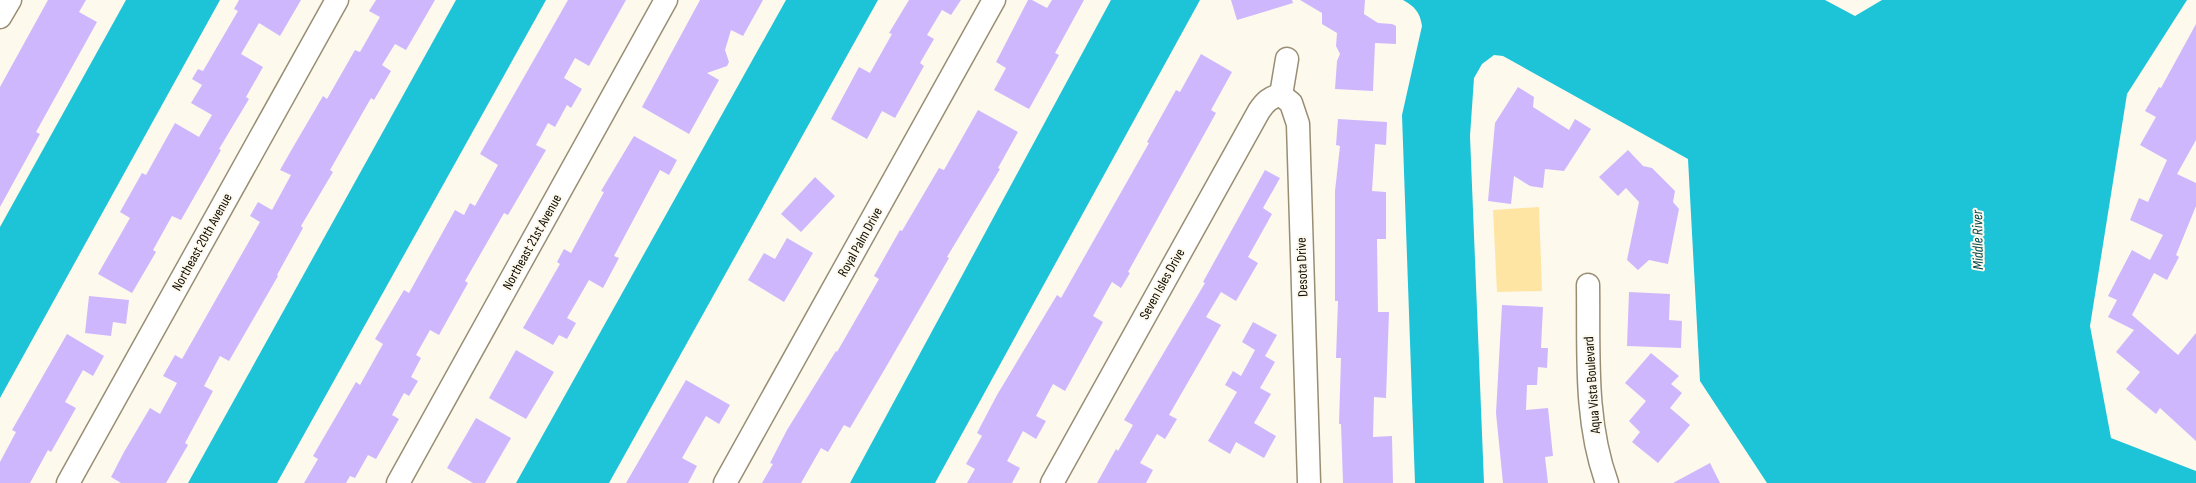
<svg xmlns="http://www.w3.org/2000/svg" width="2196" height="483" font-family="'Sofia Sans Condensed',sans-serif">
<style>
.green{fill:#fee5a3}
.water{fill:#1dc3d6}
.building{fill:#cfb7fd}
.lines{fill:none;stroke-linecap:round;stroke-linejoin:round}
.minor-casing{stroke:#998e74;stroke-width:25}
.minor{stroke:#fff;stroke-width:22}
.labels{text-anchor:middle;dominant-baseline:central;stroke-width:4;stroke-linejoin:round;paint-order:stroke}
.street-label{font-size:14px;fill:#110d04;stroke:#fdf9ed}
.water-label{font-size:15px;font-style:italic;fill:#074a52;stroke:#fdf9ed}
</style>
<rect width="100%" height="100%" fill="#fdf9ed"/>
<path class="green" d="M1539,207L1542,291L1497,292L1493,210Z"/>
<g class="water">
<path d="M126,0H220L0,398V227Z"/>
<path d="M456,0H546L277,483H188Z"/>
<path d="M786,0H878L609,483H516Z"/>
<path d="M1111,0H1200L935,483H850Z"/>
<path d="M1403,0H1825L1855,16L1882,0H2187L2127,94L2090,326L2111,438L2196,471V483H1767L1700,381L1688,159L1503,56L1494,55L1482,64L1474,78L1470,136L1484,483H1415L1402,115L1422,26C1420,12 1415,7 1403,0Z"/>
</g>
<g class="building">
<path d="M48,0H86L79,12L97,22L36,132L40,134L0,207V87Z"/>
<path d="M239,0H301L280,36L259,23L241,54L263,67L246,97L249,99L219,149L221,150L181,220L172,216L153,250L156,252L132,293L98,274L130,218L120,212L142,173L146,175L175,123L199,137L212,115L191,103L202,85L192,79L198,69L203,71L238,11L234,9Z"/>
<path d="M376,0H435L406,50L395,44L382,65L391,71L374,100L371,98L330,170L333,172L301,226L303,228L277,275L278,276L229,361L220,356L204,386L213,391L185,443L188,445L166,483H121L111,477L124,452L150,408L160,414L177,383L163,376L175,355L182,359L260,222L250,216L258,202L272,210L291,175L280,170L292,149L323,96L327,99L355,50L360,52L380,17L369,11Z"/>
<path d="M568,0H626L589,66L575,58L564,78L582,89L571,108L567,105L555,127L548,123L536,145L546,150L508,215L504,213L465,281L468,283L439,335L430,330L416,355L421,358L411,377L418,381L409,396L404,393L392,415L399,419L376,459L368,455L355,478L350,476L346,483H304L318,459L313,456L356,382L360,385L383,344L375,339L404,290L409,293L455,210L464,215L470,203L475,206L498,165L480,154Z"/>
<path d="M700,0H763L743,36L731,30L725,50L729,62L727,66L707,73L719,80L689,134L642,107Z"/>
<path d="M909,0H961L951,15L942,10L927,35L934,39L920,63L924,66L895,118L882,111L867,139L831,119L859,67L870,73L892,34L889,33Z"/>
<path d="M1028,0H1032L1047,8L1052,0H1084L1055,53L1059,55L1029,109L994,90L1006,68L996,62Z"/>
<path d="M1231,0H1292L1293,3L1237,20Z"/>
<path d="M1300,0H1365L1364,14L1378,23L1392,24L1396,26V44L1375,43L1373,91L1335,89L1337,61L1340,54L1336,46L1337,33L1322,24V13Z"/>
<path d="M2196,24V140L2177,174L2196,183V206L2176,255L2179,257L2167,280L2154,273L2132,315L2178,355L2196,333V441L2160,408L2156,414L2126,389L2140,372L2116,352L2134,330L2108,317L2117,300L2108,296L2132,250L2150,260L2163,235L2130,220L2139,198L2148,202L2167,160L2140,145L2156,117L2145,111L2159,87L2161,88Z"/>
<path d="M1201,54L1232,72L1211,110L1216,113L1128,272L1130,273L1121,288L1112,282L1093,316L1103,322L1065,391L1053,384L1036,416L1046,421L1036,439L1023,431L1007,461L1020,468L1012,483H967L975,469L966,464L982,436L977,433L997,395L1057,295L1061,298L1149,143L1147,142L1176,90L1180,92Z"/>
<path d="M1518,87L1534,97L1533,107L1569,130L1575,119L1591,129L1564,171L1545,169L1543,188L1530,186L1514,176L1511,204L1488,201L1495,123Z"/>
<path d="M978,110L1018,132L998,168L1000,169L947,257L949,258L886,367L850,428L844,425L828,452L821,448L801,483H762L773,464L770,463L787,430L836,351L837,352L879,279L874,276L900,230L902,231L939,168L944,170Z"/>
<path d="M1338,119L1387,122L1386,145L1375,144L1372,191L1386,192V239H1377L1378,312H1389L1386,398L1374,397L1373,437L1392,436L1393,483H1343L1341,424H1339L1341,358H1336L1338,301H1335V191L1340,146L1336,145Z"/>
<path d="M634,136L677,160L669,175L660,170L614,256L619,258L603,288L589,280L567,318L576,323L567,339L559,335L553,345L523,328L560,264L557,262L564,249L571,253L604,192L601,191Z"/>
<path d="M1628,150L1643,166L1652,168L1675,191L1673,202L1679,209L1668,264L1649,260L1638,270L1627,260L1639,202L1626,188L1618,196L1599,177Z"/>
<path d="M1265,170L1280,178L1263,208L1272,214L1248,257L1258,263L1236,301L1221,292L1206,317L1221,325L1169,415L1177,419L1165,439L1157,434L1140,463L1153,470L1146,483H1097L1116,449L1118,451L1133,425L1124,420L1205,283L1203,282Z"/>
<path d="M815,177L835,196L801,232L781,214Z"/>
<path d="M787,238L813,253L784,302L748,280L764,253L775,259Z"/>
<path d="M1629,292L1670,294L1669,320L1682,321L1681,348L1627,346Z"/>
<path d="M89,296L129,300L126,324L113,322L111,336L85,333Z"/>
<path d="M1502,305L1543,307L1541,348H1548L1547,368L1538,367L1537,385H1527L1526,410L1548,408L1553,456L1545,457L1548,483H1503L1496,413Z"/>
<path d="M1253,322L1277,335L1265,356L1275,362L1260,388L1271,394L1254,423L1276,436L1264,458L1236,442L1230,454L1208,441L1237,392L1225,385L1233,371L1241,376L1255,350L1242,342Z"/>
<path d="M67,334L104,356L93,376L83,370L65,402L76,408L51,452L48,450L30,483H0V462L16,432L12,430Z"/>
<path d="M516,350L554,372L526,419L489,398Z"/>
<path d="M1651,353L1679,376L1671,384L1682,393L1670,408L1690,425L1658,463L1632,442L1640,432L1629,421L1646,401L1625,383Z"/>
<path d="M686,380L730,405L719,424L706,416L682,458L697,466L688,483H626Z"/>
<path d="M476,418L511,438L485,483H473L447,468Z"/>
<path d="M1710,463L1720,483H1673Z"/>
</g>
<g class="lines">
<defs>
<g id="minor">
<path d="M0,17L10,0"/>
<path d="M1281,95L1291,103L1298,124L1309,483"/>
<path d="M1281,95L1287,59"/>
<path d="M1588,285C1589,351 1584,420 1607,483"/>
<path d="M68,483L337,0"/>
<path d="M398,483L666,0"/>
<path d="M725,483L994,0"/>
<path d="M1052,483L1259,111C1265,102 1270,97 1281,95"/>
</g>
</defs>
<use href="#minor" class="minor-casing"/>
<use href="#minor" class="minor"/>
</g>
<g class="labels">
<g class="street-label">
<text transform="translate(202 242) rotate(-61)">Northeast 20th Avenue</text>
<text transform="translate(532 242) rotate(-61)">Northeast 21st Avenue</text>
<text transform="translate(860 242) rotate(-61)">Royal Palm Drive</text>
<text transform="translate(1302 267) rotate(-92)">Desota Drive</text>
<text transform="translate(1162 284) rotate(-61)">Seven Isles Drive</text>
<text transform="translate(1592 385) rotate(-94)">Aqua Vista Boulevard</text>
</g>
<g class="water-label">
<text transform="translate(1978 240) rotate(-91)">Middle River</text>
</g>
</g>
</svg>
